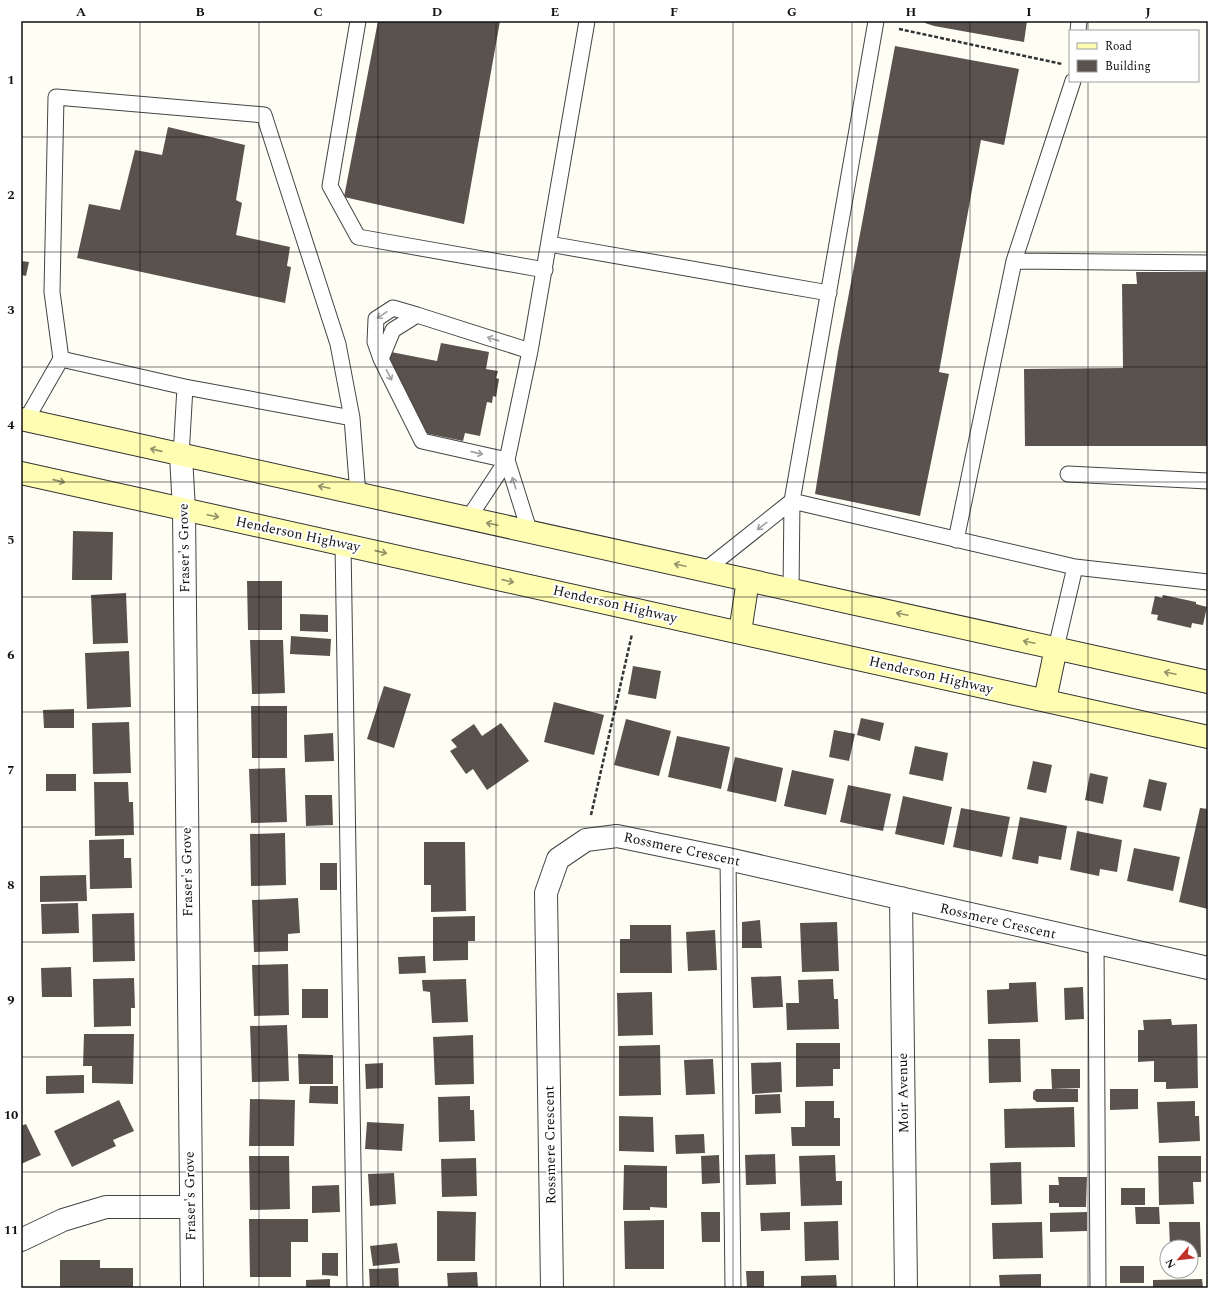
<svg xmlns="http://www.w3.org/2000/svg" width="1229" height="1309" font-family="Spectral,serif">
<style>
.building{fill:#5a534d}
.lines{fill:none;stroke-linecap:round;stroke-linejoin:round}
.lane-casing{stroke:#444;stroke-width:17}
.street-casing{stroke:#444;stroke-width:24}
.secondary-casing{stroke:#333;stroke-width:24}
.path{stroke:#333;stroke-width:2.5;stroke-dasharray:4 2;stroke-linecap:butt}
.lane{stroke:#fff;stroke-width:15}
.street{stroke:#fff;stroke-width:22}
.secondary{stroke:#fefdb1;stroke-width:22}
.oneway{stroke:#a0a0a0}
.oneway2{stroke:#939369}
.grid{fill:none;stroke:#111;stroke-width:1;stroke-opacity:0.55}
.labels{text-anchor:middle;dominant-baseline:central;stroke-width:4;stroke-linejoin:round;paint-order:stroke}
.street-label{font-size:14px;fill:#111;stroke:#fff}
.neatline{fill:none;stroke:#111;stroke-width:1.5}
.grid-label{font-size:13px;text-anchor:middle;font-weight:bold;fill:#111}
</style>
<rect width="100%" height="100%" fill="#fffef5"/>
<path class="building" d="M378 21H500L464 224 344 197Z
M924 21H1027L1024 42 934 26 925 23Z
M895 46 1019 69 1004 145 981 140 939 372 949 374 920 516 815 494 838 352Z
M168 127 245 145 236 200 242 203 236 235 290 247 287 266 291 267 285 303 77 258 89 204 120 210 135 150 162 155Z
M21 261 29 262 26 276 21 275Z
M1136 272H1207L1208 446H1025L1024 369 1123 368 1122 284H1137Z
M441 343 489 352 486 369 498 371 496 378 499 379 496 397 493 396 492 403 487 402 480 436 465 433 463 441 425 433 389 361 391 352 437 361Z
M73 531 113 532 112 580H72Z
M247 581H282V630H248Z
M126 593 128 643 93 644 91 595Z
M1163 595 1196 602V604L1207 607 1203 625 1192 623 1191 628 1157 620 1158 615 1151 614 1155 596 1162 598Z
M300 614 328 615V632L300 631Z
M291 636 331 639 330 656 290 654Z
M250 640H283L285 693 252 694Z
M129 651 131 707 87 709 85 653Z
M633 666 661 671 656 699 628 694Z
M384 686 411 694 394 748 367 739Z
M554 702 604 715 594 755 544 742Z
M251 706H287V758H252Z
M74 709V728H44L43 710Z
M861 718 884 723 880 741 857 735Z
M626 719 671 731 659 776 614 765Z
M129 722 131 773 93 774 92 723Z
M501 723 529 761 487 790 473 769 466 774 450 751 457 747 451 740 474 724 482 736Z
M834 730 855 734 849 761 829 757Z
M333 733 334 761 305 762 304 735Z
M677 736 730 747 721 789 668 777Z
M915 746 948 753 943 781 909 774Z
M735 757 783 768 776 802 727 791Z
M1033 761 1052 765 1046 793 1027 789Z
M285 768 287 822 251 823 249 769Z
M792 770 834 779 826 815 784 806Z
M1090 773 1108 777 1103 804 1085 800Z
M46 774H76V791H46Z
M1149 779 1167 783 1161 811 1143 807Z
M94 782H128L129 802H133L134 835 95 836Z
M848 785 891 794 883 831 840 822Z
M305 795H332L333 825 306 826Z
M903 796 952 807 944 845 895 834Z
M961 808 1010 817 1002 857 953 847Z
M1200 808 1208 809V909L1179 902Z
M1020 817 1067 826 1061 860 1039 856 1038 864 1012 859Z
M1077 831 1122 840 1117 872 1100 869 1099 876 1070 870Z
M285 833 286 885 251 886 250 834Z
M124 839V858H131L132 888 90 889 89 840Z
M424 842H465L466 911 431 912V885H424Z
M1134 848 1180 857 1173 891 1127 881Z
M320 863H337V890H320Z
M86 875 87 901 40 902V876Z
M298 898 300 933 288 934V951L254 952 252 900Z
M78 903 79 933 42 934 41 904Z
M134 913 135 961 93 962 92 914Z
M475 916V941H468V960L433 961V917Z
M760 920 762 948H742V922Z
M837 922 839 971 802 972 800 923Z
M630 925H671L672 973H620V939H630Z
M715 930 717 970 688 971 686 932Z
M425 956 426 973 399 974 398 957Z
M288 964 289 1015 254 1016 252 965Z
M71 967 72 997H42L41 968Z
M781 976 783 1007 753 1008 751 977Z
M134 978 135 1008H131V1026L94 1027 93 979Z
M466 979 468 1022 432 1023 430 992 423 991 422 980Z
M833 979 834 999H838L839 1029 787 1030 786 1003H799L798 980Z
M1036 982 1038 1022 988 1024 987 990 1009 989V983Z
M1083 987 1084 1019 1065 1020 1064 988Z
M302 989H328V1018H302Z
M652 992 653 1035 618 1036 617 993Z
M1171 1019 1172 1025 1197 1024 1198 1088 1166 1089V1082H1154V1061L1138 1062V1030H1144L1143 1020Z
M287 1025 289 1081 252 1082 250 1026Z
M84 1034H134L133 1084 92 1083V1066H83Z
M473 1035 474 1084 435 1085 433 1037Z
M988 1039H1020L1021 1082 989 1083Z
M796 1043H840V1069H833V1086L796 1087Z
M660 1045 661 1095 619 1096V1046Z
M298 1054 333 1055V1084H299Z
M713 1059 715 1094 686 1095 684 1060Z
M781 1062 782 1092 752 1094 751 1063Z
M383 1063V1088L366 1089 365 1064Z
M1051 1069H1080V1088L1052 1089Z
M84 1075V1093L46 1094V1076Z
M310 1086H338V1104L309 1103Z
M1036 1089H1078V1102H1037L1033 1099V1092Z
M1110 1089H1138V1109L1110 1110Z
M780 1094 781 1113 755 1114V1095Z
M470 1096V1110H474L475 1141 439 1142 438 1097Z
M250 1099 295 1100 294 1146H249Z
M119 1100 134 1131 113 1140 116 1146 72 1167 54 1131Z
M805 1101H834V1118H840V1146H792L791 1127H805Z
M1195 1101V1116H1199L1200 1141 1159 1143 1157 1102Z
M1074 1107 1075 1147 1005 1148 1004 1109Z
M619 1116 653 1117 654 1152 619 1151Z
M367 1122 404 1124 402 1151 365 1149Z
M26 1124 41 1155 21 1164V1126Z
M704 1134 705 1153 676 1154 675 1135Z
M775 1154 776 1184 746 1185 745 1155Z
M719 1155 720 1183 702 1184 701 1156Z
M835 1155 836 1181H842V1205L801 1206 799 1156Z
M249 1156H289L290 1209 250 1210Z
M1158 1156H1201V1182H1193L1194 1204 1159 1205Z
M476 1158 477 1196 442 1197 441 1159Z
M1021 1162 1022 1204 991 1205 990 1163Z
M624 1165 667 1166V1208L650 1207V1210H623Z
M394 1173 396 1204 370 1206 368 1174Z
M1058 1177H1087L1086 1207H1059V1203H1049V1185H1059Z
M339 1185 340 1212 312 1213V1186Z
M1121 1188H1145V1205H1121Z
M1135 1207H1159L1160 1224H1136Z
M437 1211 476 1212 475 1261H437Z
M701 1212H720V1242H702Z
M790 1212V1230L761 1231 760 1213Z
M1087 1212V1231L1050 1232V1213Z
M249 1219H308V1242H291V1277H250Z
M664 1220V1269H625L624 1221Z
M838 1221 839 1260 805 1261 804 1222Z
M1042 1222 1043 1258 993 1259 992 1223Z
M1169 1222H1200L1201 1257H1191V1247H1170Z
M397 1243 400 1263 373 1266 370 1246Z
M322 1253H338V1276L322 1275Z
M60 1260H100V1268H133V1288H60Z
M1120 1266H1144V1283H1120Z
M398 1268 399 1288H370L369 1269Z
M746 1271H764V1288H747Z
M477 1272 478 1288H448L447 1273Z
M1041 1274V1288H1000L999 1275Z
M836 1275 837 1288H801V1276Z
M330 1279V1288H306V1280Z
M1202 1279 1203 1288H1153V1280Z"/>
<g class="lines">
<g class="lane-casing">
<path id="lane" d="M358 21 330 186 358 237 545 270
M1078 31 1079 21
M549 244 829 293
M1014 261 1208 263
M381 359 375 342 376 319 393 308 417 315
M352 418 185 387 61 359 52 292 56 97 264 115 338 344 352 418 358 495
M26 420 61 359
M181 456 185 387
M507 460 422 441 381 359 393 330 417 315 530 351
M507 460 530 533
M1068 474 1208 481
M792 501 1075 567 1056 648
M468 519 507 460 530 351 587 21
M956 540 1014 261 1073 81
M343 544 355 1288
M1075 567 1208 582
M704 571 792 501
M791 590 792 501 876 21
M728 859 733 1288
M1096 943 1098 1288"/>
</g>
<g class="street-casing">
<path id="street" d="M181 456 184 510 192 1288
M901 898 906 1288
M21 1240 63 1220 106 1207H190
M552 1288 546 893 558 859 586 840 617 836 728 859 1208 968"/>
</g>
<g class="secondary-casing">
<path id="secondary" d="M21 419 1208 682
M21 473 1208 737
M740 632 748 580
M1045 700 1056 648"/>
</g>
<path class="path" d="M899 29 1062 64
M591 815 632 634"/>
<use href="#lane" class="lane"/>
<use href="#street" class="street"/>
<use href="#secondary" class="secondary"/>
</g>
<defs><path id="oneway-shaft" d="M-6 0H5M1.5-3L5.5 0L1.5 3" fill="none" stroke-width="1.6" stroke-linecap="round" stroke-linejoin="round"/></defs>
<g class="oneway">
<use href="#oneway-shaft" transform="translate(382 315) rotate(146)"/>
<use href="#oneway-shaft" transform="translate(493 339) rotate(-162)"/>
<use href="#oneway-shaft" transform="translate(389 375) rotate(63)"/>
<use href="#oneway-shaft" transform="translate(477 453) rotate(13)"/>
<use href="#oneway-shaft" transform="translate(514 483) rotate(-108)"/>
<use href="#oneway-shaft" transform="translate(762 526) rotate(142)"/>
</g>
<g class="oneway2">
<use href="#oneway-shaft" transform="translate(156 450) rotate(-167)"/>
<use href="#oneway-shaft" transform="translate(59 481) rotate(13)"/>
<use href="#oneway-shaft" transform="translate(324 487) rotate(-168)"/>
<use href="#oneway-shaft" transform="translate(213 516) rotate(12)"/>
<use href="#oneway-shaft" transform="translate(492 524) rotate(-168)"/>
<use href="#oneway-shaft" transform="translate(381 552) rotate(13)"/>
<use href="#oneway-shaft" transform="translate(680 565) rotate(-168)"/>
<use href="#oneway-shaft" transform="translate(508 581) rotate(13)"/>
<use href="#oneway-shaft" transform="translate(902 614) rotate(-168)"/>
<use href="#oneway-shaft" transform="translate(1029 642) rotate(-168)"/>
<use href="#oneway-shaft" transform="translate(1170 673) rotate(-168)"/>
</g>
<path class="grid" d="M140 21V1288M259 21V1288M378 21V1288M496 21V1288M614 21V1288M733 21V1288M852 21V1288M970 21V1288M1088 21V31M1088 81V1288M21 137H1208M21 252H1208M21 367H1208M21 482H1208M21 597H1208M21 712H1208M21 827H1208M21 942H1208M21 1057H1208M21 1172H1208"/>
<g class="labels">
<g class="street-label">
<text transform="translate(298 534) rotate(12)">Henderson Highway</text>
<text transform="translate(184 548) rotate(-91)">Fraser's Grove</text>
<text transform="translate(615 604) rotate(13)">Henderson Highway</text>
<text transform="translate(931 675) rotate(13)">Henderson Highway</text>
<text transform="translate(682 849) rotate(12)">Rossmere Crescent</text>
<text transform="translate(187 872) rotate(-91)">Fraser's Grove</text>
<text transform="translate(998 921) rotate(13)">Rossmere Crescent</text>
<text transform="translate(903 1093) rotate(-91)">Moir Avenue</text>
<text transform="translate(550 1145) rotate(-91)">Rossmere Crescent</text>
<text transform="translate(190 1196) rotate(-91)">Fraser's Grove</text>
</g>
</g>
<rect width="1229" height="1309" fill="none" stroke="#ffffff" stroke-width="44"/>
<rect x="1069" y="30" width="130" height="52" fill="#ffffff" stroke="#a0a0a0"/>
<rect x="1077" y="43" width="20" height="6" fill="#fefdb1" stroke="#a0a0a0"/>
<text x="1105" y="50" font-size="12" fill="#111111">Road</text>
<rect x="1077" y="60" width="20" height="12" fill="#5a534d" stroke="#a0a0a0"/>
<text x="1105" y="70" font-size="12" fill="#111111">Building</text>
<g transform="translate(1179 1259) rotate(242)"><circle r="19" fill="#ffffff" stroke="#a0a0a0"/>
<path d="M0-3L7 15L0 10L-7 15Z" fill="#c23028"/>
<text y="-6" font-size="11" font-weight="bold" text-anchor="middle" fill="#111111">N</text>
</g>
<rect x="22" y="22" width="1185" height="1265" class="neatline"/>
<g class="grid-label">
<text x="81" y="16">A</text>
<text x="200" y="16">B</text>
<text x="318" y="16">C</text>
<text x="437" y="16">D</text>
<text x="555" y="16">E</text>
<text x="674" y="16">F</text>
<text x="792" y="16">G</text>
<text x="911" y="16">H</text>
<text x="1029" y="16">I</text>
<text x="1148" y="16">J</text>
<text x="11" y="84">1</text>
<text x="11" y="199">2</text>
<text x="11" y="314">3</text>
<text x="11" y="429">4</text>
<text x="11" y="544">5</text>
<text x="11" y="659">6</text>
<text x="11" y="774">7</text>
<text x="11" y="889">8</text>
<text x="11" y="1004">9</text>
<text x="11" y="1119">10</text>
<text x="11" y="1234">11</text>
</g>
</svg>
